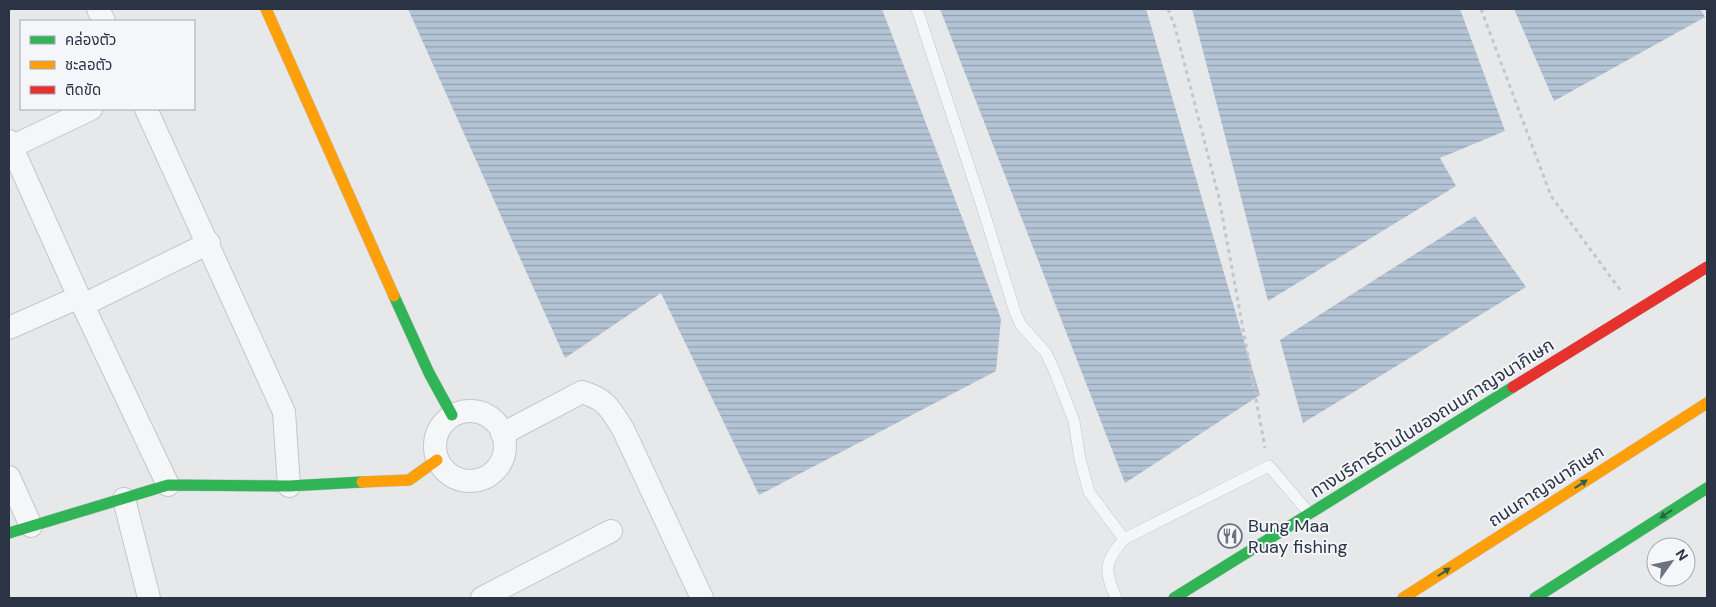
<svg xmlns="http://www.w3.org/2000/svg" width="1716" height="607" font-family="'DM Sans','Noto Sans Thai',sans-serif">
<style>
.water{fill:url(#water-rules)}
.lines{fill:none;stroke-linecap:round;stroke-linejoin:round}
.lane-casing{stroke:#c4c6c8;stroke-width:12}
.street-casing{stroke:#c4c6c8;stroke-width:24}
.fast-casing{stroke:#c4c6c8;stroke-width:12}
.slow-casing{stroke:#c4c6c8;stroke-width:12}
.jam-casing{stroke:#c4c6c8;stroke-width:12}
.path{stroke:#c5c6ca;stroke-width:3;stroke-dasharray:4 4;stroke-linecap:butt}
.lane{stroke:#f5f6f7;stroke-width:11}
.street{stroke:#f5f6f7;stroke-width:22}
.fast{stroke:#30b455;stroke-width:11}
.slow{stroke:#ff9f0a;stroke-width:11}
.jam{stroke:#e5322d;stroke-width:11}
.oneway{fill:#2d614b}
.labels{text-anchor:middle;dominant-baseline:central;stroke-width:4;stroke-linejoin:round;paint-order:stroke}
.street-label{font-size:18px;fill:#2b3445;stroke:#f4f6f9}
.poi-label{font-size:18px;fill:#2b3445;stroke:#f4f6f9;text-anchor:start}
</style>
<defs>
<pattern id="water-rules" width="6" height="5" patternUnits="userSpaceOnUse" patternTransform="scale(1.25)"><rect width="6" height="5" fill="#b4c4d5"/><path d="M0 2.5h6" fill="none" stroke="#93a0af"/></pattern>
</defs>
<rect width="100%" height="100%" fill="#e6e8ea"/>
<path class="water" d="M408 9H882L1001 319 996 371 759 495 661 293 565 358Z
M940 9H1146L1260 395 1125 483Z
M1192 9H1460L1505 131 1440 158 1456 186 1268 301Z
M1514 9H1700L1705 17 1554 101Z
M1475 216 1526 287 1303 423 1280 340Z"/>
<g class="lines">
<g class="lane-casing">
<path id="lane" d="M917 9 983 209 1015 312 1021 325 1046 353 1054 370 1074 421 1080 459 1089 492 1124 539
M1116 598C1104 570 1104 563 1124 539L1269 466 1310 514"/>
</g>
<g class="street-casing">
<path id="street" d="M98 9 104 21
M146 109 284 412 289 486
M9 141 79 297 168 485
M11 147 91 109
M83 305 209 243
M9 328 79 297
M435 446a35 35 0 1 1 70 0a35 35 0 1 1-70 0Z
M502 434 582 392C607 400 609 407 623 429L702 598
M9 477 31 526
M124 499 149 598
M482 598 611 531"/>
</g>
<g class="fast-casing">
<path id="fast" d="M394 296 429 373 452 415
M9 533 168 485 289 486 362 482
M1174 598 1513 387
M1535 598 1707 488"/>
</g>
<g class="slow-casing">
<path id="slow" d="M266 9 394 296
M362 482 409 480 437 460
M1403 598 1707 403"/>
</g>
<g class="jam-casing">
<path id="jam" d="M1513 387 1707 267"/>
</g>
<path class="path" d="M1168 9 1175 27 1219 198 1265 448
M1481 9 1551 196 1621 291"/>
<use href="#lane" class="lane"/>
<use href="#street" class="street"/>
<use href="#fast" class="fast"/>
<use href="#slow" class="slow"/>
<use href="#jam" class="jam"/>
</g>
<defs><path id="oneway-solid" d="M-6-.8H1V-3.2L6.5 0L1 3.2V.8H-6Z" transform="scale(1.25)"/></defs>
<g class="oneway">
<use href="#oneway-solid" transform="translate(1581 484) rotate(-33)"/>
<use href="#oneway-solid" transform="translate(1666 514) rotate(147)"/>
<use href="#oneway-solid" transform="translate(1444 572) rotate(-33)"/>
</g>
<defs>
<g id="restaurant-ring" transform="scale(1.25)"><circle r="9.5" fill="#f4f6f9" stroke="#6c737f" stroke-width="1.5"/><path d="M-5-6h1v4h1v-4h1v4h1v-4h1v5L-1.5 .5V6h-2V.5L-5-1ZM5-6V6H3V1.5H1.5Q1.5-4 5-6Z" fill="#6c737f"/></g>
</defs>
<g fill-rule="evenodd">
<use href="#restaurant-ring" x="1230" y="536"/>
</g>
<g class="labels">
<g class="street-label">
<text transform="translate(1432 418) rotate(-32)">ทางบริการด้านในของถนนกาญจนาภิเษก</text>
<text transform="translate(1546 486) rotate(-33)">ถนนกาญจนาภิเษก</text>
</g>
<g class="poi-label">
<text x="1248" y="526">Bung Maa<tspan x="1248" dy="21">Ruay fishing</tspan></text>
</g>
</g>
<rect width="1716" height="607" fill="none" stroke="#2b3445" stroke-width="20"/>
<rect x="20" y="20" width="175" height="90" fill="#f4f6f9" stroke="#a4a8b1"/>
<rect x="30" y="36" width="25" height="8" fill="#30b455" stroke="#a4a8b1"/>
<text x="65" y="45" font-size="15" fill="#2b3445">คล่องตัว</text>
<rect x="30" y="61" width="25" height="8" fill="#ff9f0a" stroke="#a4a8b1"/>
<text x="65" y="70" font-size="15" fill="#2b3445">ชะลอตัว</text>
<rect x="30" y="86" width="25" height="8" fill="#e5322d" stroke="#a4a8b1"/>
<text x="65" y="95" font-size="15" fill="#2b3445">ติดขัด</text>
<g transform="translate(1671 562) rotate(57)"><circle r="24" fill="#f4f6f9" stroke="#a4a8b1"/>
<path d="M0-4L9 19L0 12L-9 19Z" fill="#6c737f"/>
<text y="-8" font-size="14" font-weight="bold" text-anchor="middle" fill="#2b3445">N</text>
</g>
</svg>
